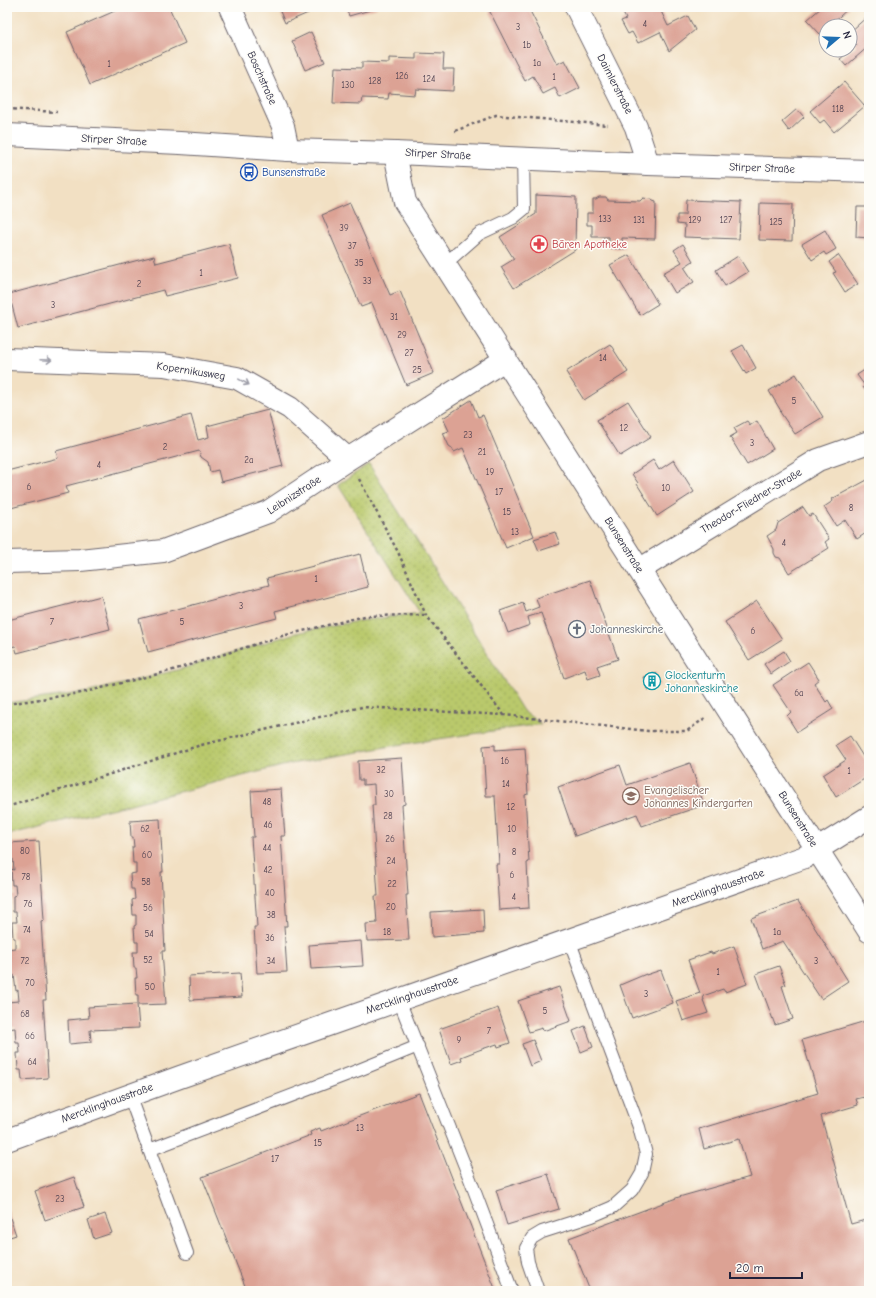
<svg xmlns="http://www.w3.org/2000/svg" width="876" height="1298" font-family="'Comic Neue',sans-serif">
<style>
.park{fill:url(#park-dots);stroke:#6e7654}
.building{fill:#dca294}
.lines{fill:none;stroke-linecap:round;stroke-linejoin:round}
.service-casing{stroke:#6b646b;stroke-width:14}
.minor-casing{stroke:#6b646b;stroke-width:24}
.secondary-casing{stroke:#6b646b;stroke-width:24}
.path{stroke:#6b646b;stroke-width:2.5;stroke-dasharray:3 3;stroke-linecap:butt}
.service{stroke:#fff;stroke-width:12}
.minor{stroke:#fff;stroke-width:22}
.secondary{stroke:#fff;stroke-width:22}
.oneway{stroke:#9c9ca7}
.labels{text-anchor:middle;dominant-baseline:central;stroke-width:3;stroke-linejoin:round;paint-order:stroke}
.number-label{font-size:9px;fill:#504251}
.street-label{font-size:11px;fill:#22223b;stroke:#fdfcf7}
.transit-label{font-size:11px;fill:#164399;stroke:#fdfcf7;text-anchor:start}
.health-label{font-size:11px;fill:#be3a42;stroke:#fdfcf7;text-anchor:start}
.worship-label{font-size:11px;fill:#5b616d;stroke:#fdfcf7;text-anchor:start}
.culture-label{font-size:11px;fill:#0d838f;stroke:#fdfcf7;text-anchor:start}
.education-label{font-size:11px;fill:#785e54;stroke:#fdfcf7;text-anchor:start}
</style>
<defs>
<pattern id="park-dots" width="8" height="8" patternUnits="userSpaceOnUse"><rect width="8" height="8" fill="#b9c96c"/><path d="M2 2h.1M6 6h.1" fill="none" stroke="#9fac5e" stroke-width="1.8" stroke-linecap="round"/></pattern>
</defs>
<rect width="100%" height="100%" fill="#fdfcf7"/>
<filter id="ink" filterUnits="userSpaceOnUse"><feTurbulence type="fractalNoise" baseFrequency=".025" numOctaves="2"/><feDisplacementMap in="SourceGraphic" scale="8" xChannelSelector="R" yChannelSelector="G"/><feConvolveMatrix kernelMatrix="1 2 1 2 8 2 1 2 1" color-interpolation-filters="sRGB"/></filter>
<filter id="wash" filterUnits="userSpaceOnUse"><feTurbulence type="fractalNoise" baseFrequency=".012" numOctaves="4" result="noise"/><feDisplacementMap in="SourceGraphic" scale="16" xChannelSelector="R" yChannelSelector="G"/><feGaussianBlur stdDeviation="0.9" result="paint"/><feColorMatrix in="noise" values="0 0 0 0 0 0 0 0 0 0 0 0 0 0 0 0 0 1.4 0 .05"/><feComposite in="paint" operator="in"/></filter>
<g filter="url(#wash)">
<rect width="100%" height="100%" fill="#f2e0c3"/>
<path class="park" d="M369 464 523 711 541 724 397 745 290 764 7 835V703L89 692 181 669 296 633 359 621 420 613 338 485Z"/>
<g id="blocks">
<path class="building" d="M124 7H169L185 43 90 85 67 32Z
M278 7H322L285 23Z
M346 7H377V8L349 16Z
M491 7H528L557 64 565 60 580 88 560 98 555 88 543 94 533 76 525 81 488 8Z
M620 7H659L668 26 688 16 695 30 669 51 660 32 638 43 632 32 628 34 621 21 626 19Z
M822 7H850L829 26H826V28L820 34 807 20Z
M869 15V46L846 66 840 59 857 45 850 37V32Z
M311 32 325 62 305 70 292 41Z
M416 53 444 54 443 69H454L453 91 416 89 415 95 389 93 388 99 362 98 361 104 333 103 335 67 362 68V62L389 63V58L416 59Z
M844 82 865 106 834 132 824 120 820 123 810 111Z
M797 109 804 117 789 131 782 122Z
M536 195 576 197 575 250 514 288 501 267 514 259 500 237 536 214Z
M599 197H606L608 200 640 201 643 198 651 199 653 201 656 202 655 239 622 238V243L625 249 609 248V237H592V225H587V213H593V199H596Z
M686 200 741 202 739 239 684 237 685 225 677 224V215H685Z
M350 203 390 295 400 291 434 373 406 385 372 303 361 307 322 215Z
M760 203 793 204 792 241 759 240Z
M857 207H869V238L856 237Z
M825 230 836 249 826 255 824 252 812 260 802 244Z
M229 244 238 278 165 296 163 290 18 328 9 294 154 256 156 263Z
M683 244 693 261 684 267 694 282 675 293 663 273 682 262 674 250Z
M629 255 658 304 640 315 610 265Z
M838 255 858 284 845 292 833 273 836 272 829 262Z
M738 256 748 272 725 286 716 270Z
M610 344 628 372 584 400 566 372Z
M743 345 756 368 746 374 732 351Z
M869 367V395L863 387 865 386 857 375Z
M796 374 823 417 795 434 780 412 781 411 769 391Z
M471 400 478 417 483 415 534 536 506 548 463 448 454 452 452 448 449 446 443 433 449 431 443 418Z
M628 401 651 437 620 456 597 420Z
M268 410 283 466 221 482 218 470 210 472 208 462 201 457 199 451 66 486 68 493 7 509V471L58 458 56 451 191 415 198 440 209 437 207 426Z
M747 421 750 425 757 421 773 449 747 465 730 437 737 433 734 428Z
M653 460 659 470 674 460 694 492 657 516 637 484 638 483 632 474Z
M869 479V531L857 539 845 520 836 526 824 507 833 501 832 499Z
M803 507 809 516 813 514 829 539 825 542 829 548 789 573 780 558 776 557 774 553V549L767 536 776 530 778 523Z
M555 532 560 544 539 551 534 539Z
M360 554 368 587 275 611 277 618 148 652 139 619 269 585 267 578Z
M590 580 618 659 597 666 600 675 588 679 585 670 564 678 541 613 528 617 530 625 508 633 500 611 523 603 526 612 539 607 536 598Z
M101 596 110 629 17 653 15 646 7 648V616L8 620Z
M757 601 782 639 749 660 725 622Z
M784 651 790 661 771 674 764 664Z
M808 662 819 679 814 683 826 702 828 700 833 709 797 732 787 716 791 712 773 685Z
M656 673 660 685 648 690 644 677Z
M850 736 869 766V776L836 797 823 775 846 760 836 745Z
M495 745V750L525 748 528 794 525 795 529 862 527 863 529 908 499 910 496 864H499L495 796H486L483 746Z
M402 758 405 804 402 805 408 895H406L409 940 367 941 366 924 377 923 375 896H378L372 805H375L374 784 363 785V780H359L358 761Z
M690 763 704 805 642 826 637 814 575 836 558 787 620 765 627 785Z
M281 789 285 836H281L287 926H284L287 972 257 973 254 927H257L251 837H254L251 791Z
M160 819 163 872H161L165 951H162L166 1004 138 1005V995H136L135 978H137L136 968H134L133 952H138V942H135L134 926 136 925V915H133L132 900 135 899 134 889H131L130 874 136 873V863H133L132 847H134L133 837H131L130 821Z
M39 841 44 920 41 921 46 1000H43L48 1078 22 1080 21 1070H18L17 1053H20L19 1043H16L15 1028 7 1029V1002L19 1001 18 990 16 991 14 975H7V949L15 948V938H13L12 922H17L16 912H13V896L16 895 15 885H12L11 869 14 870 13 859 10 860 9 843Z
M798 901 848 981 821 999 783 941 762 949 751 918Z
M483 909 484 933 432 937 431 912Z
M361 941 363 966 311 969 309 945Z
M734 946 747 984 725 992 723 989 703 996 704 1000H703L708 1013 683 1021 676 1001 700 993 688 960 711 952 712 954Z
M779 966 786 985 782 986 793 1019 775 1025 756 974Z
M661 970 673 1003 632 1018 620 985 646 974V975Z
M240 973 242 997 190 1000 189 976Z
M559 987 571 1021 543 1031 542 1028 529 1032 518 1001Z
M137 1004 139 1028 90 1030 91 1042 69 1044 68 1020 89 1018 88 1007Z
M498 1008 510 1043 498 1047 497 1044 479 1050 461 1057 462 1060 451 1064 439 1029Z
M869 1020V1096L856 1099 858 1105 821 1116 851 1224 869 1219V1291H590L569 1238 679 1197 750 1177 739 1139 704 1149 699 1129 818 1093 802 1040Z
M585 1026 593 1047 581 1052 573 1031Z
M533 1040 541 1061 530 1066 522 1044Z
M419 1093 496 1291H247L202 1177 311 1135 310 1132 320 1128 321 1131Z
M548 1174 559 1209 507 1225 496 1190Z
M74 1177 84 1207 45 1220 35 1191Z
M7 1209 16 1235 7 1238Z
M105 1214 112 1233 94 1239 88 1220Z"/>
</g>
</g>
<g filter="url(#ink)">
<use href="#blocks" fill-opacity="0" stroke="#6b646b" stroke-width="1"/>
<g class="lines">
<g class="service-casing">
<path id="service" d="M445 264 479 234 513 218 524 209 523 158
M399 1000 470 1179 512 1291
M129 1095 187 1253
M149 1150 359 1070 418 1046
M538 1291 528 1262 526 1248 532 1238 542 1232 592 1216 613 1207 632 1190 642 1173 646 1154 639 1127 569 940"/>
</g>
<g class="minor-casing">
<path id="minor" d="M230 7 283 126 288 150
M576 7 636 127 648 164
M395 153 405 202 869 931
M7 359 164 365 237 378 290 408 348 459
M7 562 80 560 163 551 268 512 348 459 506 359
M639 570 818 460 869 442
M7 1140 180 1077 805 857 869 817"/>
</g>
<g class="secondary-casing">
<path id="secondary" d="M7 135 180 143 288 150 395 153 648 164 869 171"/>
</g>
<path class="path" d="M7 109 57 112
M455 131 496 115 608 125
M359 479 398 552 426 615 504 715
M7 704 81 693 170 671 282 636 365 616 426 615
M7 807 201 745 362 707 504 715 648 731H687L705 718"/>
<use href="#service" class="service"/>
<use href="#minor" class="minor"/>
<use href="#secondary" class="secondary"/>
</g>
<defs><path id="oneway-shaft" d="M-6 0H5M1.5-3L5.5 0L1.5 3" fill="none" stroke-width="1.6" stroke-linecap="round" stroke-linejoin="round"/></defs>
<g class="oneway">
<use href="#oneway-shaft" transform="translate(46 360) rotate(2)"/>
<use href="#oneway-shaft" transform="translate(244 382) rotate(29)"/>
</g>
</g>
<defs>
<g id="bus-ring" transform="scale(0.9)"><circle r="9.5" fill="#fdfcf7" stroke="#1a4fb4" stroke-width="1.5"/><path d="M-5-6H5V4H4V6H2V4H-2V6H-4V4H-5ZM-3.5-4V0h7V-4ZM-3.5 1.2v1.5H-2V1.2ZM2 1.2v1.5H3.5V1.2Z" fill="#1a4fb4"/></g>
<g id="pharmacy-ring" transform="scale(0.9)"><circle r="9.5" fill="#fdfcf7" stroke="#e0444e" stroke-width="1.5"/><path d="M-2-6h4v4h4v4h-4v4h-4v-4h-4v-4h4Z" fill="#e0444e"/></g>
<g id="church-ring" transform="scale(0.9)"><circle r="9.5" fill="#fdfcf7" stroke="#6b7280" stroke-width="1.5"/><path d="M-1.2-6h2.4v3.5h3.3v2.4h-3.3V6h-2.4V-.1h-3.3v-2.4h3.3Z" fill="#6b7280"/></g>
<g id="building-ring" transform="scale(0.9)"><circle r="9.5" fill="#fdfcf7" stroke="#0f9aa8" stroke-width="1.5"/><path d="M-4-6H4V6H1V3H-1V6H-4ZM-2.5-4.3h1.7v1.8h-1.7ZM.8-4.3h1.7v1.8H.8ZM-2.5-1h1.7V.8h-1.7ZM.8-1h1.7V.8H.8Z" fill="#0f9aa8"/></g>
<g id="school-ring" transform="scale(0.9)"><circle r="9.5" fill="#fdfcf7" stroke="#8d6e63" stroke-width="1.5"/><path d="M0-5L7-2L0 1L-7-2ZM-4 1L0 2.5L4 1V4Q0 6-4 4Z" fill="#8d6e63"/></g>
</defs>
<g fill-rule="evenodd">
<use href="#bus-ring" x="249" y="172"/>
<use href="#pharmacy-ring" x="539" y="244"/>
<use href="#church-ring" x="577" y="629"/>
<use href="#building-ring" x="652" y="681"/>
<use href="#school-ring" x="631" y="796"/>
</g>
<g class="labels">
<g class="number-label">
<text x="645" y="24">4</text>
<text x="518" y="27">3</text>
<text x="527" y="45">1b</text>
<text x="537" y="63">1a</text>
<text x="109" y="64">1</text>
<text x="402" y="76">126</text>
<text x="554" y="77">1</text>
<text x="429" y="79">124</text>
<text x="375" y="81">128</text>
<text x="348" y="85">130</text>
<text x="838" y="109">118</text>
<text x="605" y="219">133</text>
<text x="639" y="220">131</text>
<text x="695" y="220">129</text>
<text x="726" y="220">127</text>
<text x="776" y="222">125</text>
<text x="344" y="228">39</text>
<text x="352" y="246">37</text>
<text x="359" y="263">35</text>
<text x="201" y="273">1</text>
<text x="367" y="281">33</text>
<text x="139" y="284">2</text>
<text x="53" y="305">3</text>
<text x="394" y="317">31</text>
<text x="402" y="335">29</text>
<text x="409" y="353">27</text>
<text x="603" y="358">14</text>
<text x="417" y="370">25</text>
<text x="794" y="401">5</text>
<text x="624" y="428">12</text>
<text x="468" y="435">23</text>
<text x="752" y="443">3</text>
<text x="165" y="447">2</text>
<text x="482" y="452">21</text>
<text x="249" y="460">2a</text>
<text x="99" y="465">4</text>
<text x="490" y="472">19</text>
<text x="29" y="487">6</text>
<text x="666" y="488">10</text>
<text x="499" y="492">17</text>
<text x="851" y="508">8</text>
<text x="507" y="512">15</text>
<text x="515" y="532">13</text>
<text x="784" y="543">4</text>
<text x="316" y="579">1</text>
<text x="241" y="606">3</text>
<text x="52" y="622">7</text>
<text x="182" y="622">5</text>
<text x="753" y="631">6</text>
<text x="799" y="693">6a</text>
<text x="505" y="761">16</text>
<text x="381" y="770">32</text>
<text x="849" y="771">1</text>
<text x="506" y="784">14</text>
<text x="389" y="794">30</text>
<text x="267" y="802">48</text>
<text x="511" y="807">12</text>
<text x="388" y="816">28</text>
<text x="268" y="825">46</text>
<text x="145" y="829">62</text>
<text x="512" y="829">10</text>
<text x="390" y="839">26</text>
<text x="267" y="848">44</text>
<text x="25" y="851">80</text>
<text x="514" y="852">8</text>
<text x="147" y="855">60</text>
<text x="391" y="861">24</text>
<text x="268" y="870">42</text>
<text x="512" y="875">6</text>
<text x="26" y="877">78</text>
<text x="146" y="882">58</text>
<text x="392" y="884">22</text>
<text x="270" y="893">40</text>
<text x="514" y="897">4</text>
<text x="28" y="904">76</text>
<text x="391" y="907">20</text>
<text x="148" y="908">56</text>
<text x="271" y="915">38</text>
<text x="27" y="930">74</text>
<text x="387" y="932">18</text>
<text x="777" y="932">1a</text>
<text x="149" y="934">54</text>
<text x="270" y="938">36</text>
<text x="148" y="960">52</text>
<text x="25" y="961">72</text>
<text x="271" y="961">34</text>
<text x="816" y="961">3</text>
<text x="718" y="972">1</text>
<text x="30" y="983">70</text>
<text x="150" y="987">50</text>
<text x="646" y="994">3</text>
<text x="545" y="1011">5</text>
<text x="25" y="1014">68</text>
<text x="489" y="1031">7</text>
<text x="30" y="1036">66</text>
<text x="459" y="1040">9</text>
<text x="32" y="1062">64</text>
<text x="360" y="1128">13</text>
<text x="318" y="1143">15</text>
<text x="275" y="1159">17</text>
<text x="60" y="1199">23</text>
</g>
<g class="street-label">
<text transform="translate(262 78) rotate(66)">Boschstraße</text>
<text transform="translate(615 84) rotate(63)">Daimlerstraße</text>
<text transform="translate(114 140) rotate(3)">Stirper Straße</text>
<text transform="translate(438 154) rotate(3)">Stirper Straße</text>
<text transform="translate(762 168) rotate(2)">Stirper Straße</text>
<text transform="translate(191 371) rotate(9)">Kopernikusweg</text>
<text transform="translate(294 495) rotate(-33)">Leibnizstraße</text>
<text transform="translate(751 501) rotate(-31)">Theodor-Fliedner-Straße</text>
<text transform="translate(624 545) rotate(58)">Bunsenstraße</text>
<text transform="translate(798 819) rotate(58)">Bunsenstraße</text>
<text transform="translate(718 888) rotate(-19)">Mercklinghausstraße</text>
<text transform="translate(412 995) rotate(-19)">Mercklinghausstraße</text>
<text transform="translate(107 1103) rotate(-20)">Mercklinghausstraße</text>
</g>
<g class="transit-label">
<text x="262" y="172">Bunsenstraße</text>
</g>
<g class="health-label">
<text x="552" y="244">Bären Apotheke</text>
</g>
<g class="worship-label">
<text x="590" y="629">Johanneskirche</text>
</g>
<g class="culture-label">
<text x="665" y="675">Glockenturm<tspan x="665" dy="13">Johanneskirche</tspan></text>
</g>
<g class="education-label">
<text x="644" y="790">Evangelischer<tspan x="644" dy="13">Johannes Kindergarten</tspan></text>
</g>
</g>
<rect width="876" height="1298" fill="none" stroke="#fdfcf7" stroke-width="24"/>
<g transform="translate(838 38) rotate(71)"><circle r="19" fill="#fdfcf7" stroke="#a5a5ac"/>
<path d="M0-3L7 15L0 10L-7 15Z" fill="#1f6fb2"/>
<text y="-6" font-size="11" font-weight="bold" text-anchor="middle" fill="#22223b">N</text>
</g>
<path d="M730 1272v6h72v-6" fill="none" stroke="#22223b" stroke-width="2"/>
<text x="736" y="1272" font-size="12" fill="#22223b" stroke="#fdfcf7" stroke-width="3" paint-order="stroke">20 m</text>
</svg>
